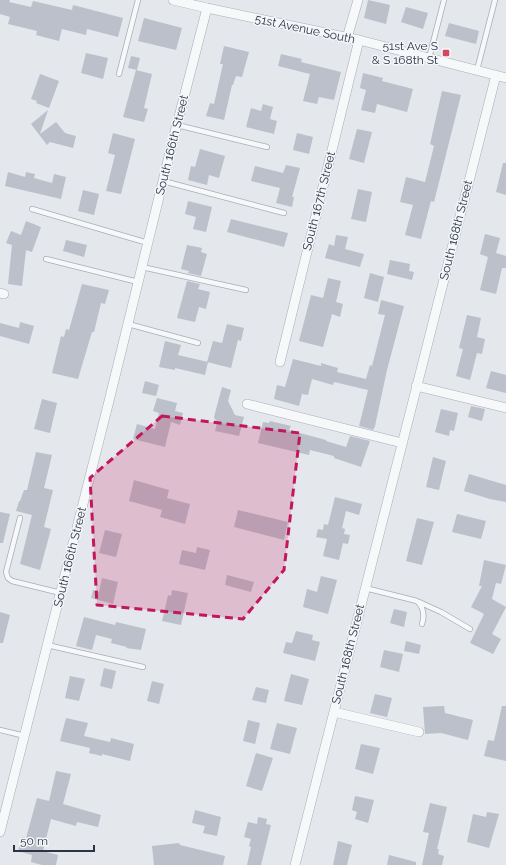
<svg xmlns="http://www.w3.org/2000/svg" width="506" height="865" font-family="Raleway,sans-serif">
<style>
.building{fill:#bbc0ca}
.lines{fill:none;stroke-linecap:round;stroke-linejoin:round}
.service-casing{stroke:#a9aeb7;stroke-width:6}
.minor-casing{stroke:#a9aeb7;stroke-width:10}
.service{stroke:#f7f8fa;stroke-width:4.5}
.minor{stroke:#f7f8fa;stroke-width:9}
.marked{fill:#c2185b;fill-opacity:0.2;stroke:#c2185b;stroke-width:3;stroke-dasharray:8 5;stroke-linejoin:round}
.poi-dot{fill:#d1495b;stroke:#f4f6f9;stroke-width:1.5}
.labels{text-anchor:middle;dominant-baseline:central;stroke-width:3;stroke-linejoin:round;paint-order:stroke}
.street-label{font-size:12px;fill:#2b3445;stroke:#f4f6f9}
.poi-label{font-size:12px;fill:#2b3445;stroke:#f4f6f9;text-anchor:end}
</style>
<rect width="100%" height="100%" fill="#e4e7ec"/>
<path class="building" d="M0 0H10L9 2 31 7 33 1 72 10 73 5 123 18 118 37 87 29 86 35 62 29 59 41 36 35 37 31 8 24 10 17 0 14Z
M368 0 390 5 386 24 364 18Z
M406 7 428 13 423 29 401 22Z
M144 18 182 28 176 50 138 41Z
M449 23 479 31 476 44 445 36Z
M224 46 249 52 242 77 236 76 233 85H232L224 120 206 116 210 103 214 104 223 64H220Z
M86 53 108 58 103 79 81 73Z
M281 54 302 59 301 62 341 72 334 100 319 97 317 104 303 101 310 74 278 66Z
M131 56 140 58 137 70 128 68Z
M136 70 152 74 144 108 148 109 144 122 123 117Z
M363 73 383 78 382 81 413 89 407 112 377 104 375 113 361 110 366 90 360 88Z
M40 74 59 81 49 108 36 103 37 101 31 99Z
M442 91 461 95 434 202 431 201 421 239 405 235 413 205 400 202 406 177 425 182 434 146 430 144Z
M263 104 273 107 270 119 277 121 274 134 246 127 251 108 261 111Z
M48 110 40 134 56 122 65 133 76 136 73 148 50 142 47 145 31 124Z
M357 129 372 132 364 163 349 159Z
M113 133 135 139 121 194 106 191 115 155 108 153Z
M297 133 313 137 309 154 293 150Z
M200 149 225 156 219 178 209 175 207 185 188 180 191 166 195 167Z
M503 163H506V195L496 192Z
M286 165 300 168 292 197H294L292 207 276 203 280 188 251 181 255 166 283 173Z
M8 172 25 177 26 172 35 174 34 178 52 183 54 174 66 177 61 199 5 186Z
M358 189 372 192 366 222 351 219Z
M83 190 99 194 94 215 78 211Z
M188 201 212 207 206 232 193 229 196 217 185 214Z
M231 219 288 233 284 247 227 232Z
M26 221 41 227 32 252 26 250 22 286 8 284 12 245 6 243 11 231 21 235Z
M485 234 500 238 496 253 506 256V268H502L496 294 480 290 488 257 480 254Z
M336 235 348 237 345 249 364 254 360 267 325 258 329 244 334 246Z
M66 240 87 245 84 257 63 251Z
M187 245 202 248 201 252 207 254 201 276 188 273 189 271 181 269Z
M390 260 410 264 409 271 414 272 412 280 387 274Z
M370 273 384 277 378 302 364 298Z
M328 278 341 281 336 302 343 304 340 317 332 314 323 347 299 341 311 295 323 298Z
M187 281 200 284 198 289 210 292 206 309 199 307 195 322 177 318Z
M82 284 109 290 105 304 101 303 94 332H92L78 379 52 373 61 336 64 337 66 329 69 330Z
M381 300 404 306 387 370 375 426 373 430 359 426 368 390 334 382 333 385 312 379 308 395 302 394 299 406 274 399 277 385 285 387 293 359 321 366V363L338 368 337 372 366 379 370 365 372 366 385 315 378 314Z
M467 315 481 318 477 337 485 339 482 354 477 353 470 380 456 376 463 349 459 348Z
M20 322 34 326 29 344 0 336V323L19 328Z
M227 324 244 328 241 341 238 340 231 368 207 362 213 341 222 343Z
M165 341 181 345 178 355 208 362 205 375 175 368V370L159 367Z
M491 371 506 375V393L486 388Z
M145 381 159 385 156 396 142 393Z
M222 387 231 390 228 401 235 415 244 417 239 436 215 431 217 423 214 417Z
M157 398 177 403 175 411 183 413 180 425 171 422 165 447 133 439 137 424 155 429 159 413 153 411Z
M42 399 57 403 50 433 34 429Z
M471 406 485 409 482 421 468 417Z
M441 409 458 413 454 431 450 430 449 436 435 432Z
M270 421 291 426 289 430 326 440V441L346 447 350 436 370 441 361 467 334 458V456L310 450 309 455 258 443 263 422 269 423Z
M36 452 52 455 44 488 53 490 44 527 51 529 40 570 20 564 32 515 16 511 19 501H20L24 490H27Z
M433 457 446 461 439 490 426 487Z
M469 474 506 485V502L490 499 464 491Z
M134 480 169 490 167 498 190 504 185 524 160 517 162 510 129 501Z
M335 497 362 504 359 515 346 511 342 528 345 529 344 534 350 535 348 544 343 543 339 560 323 556 327 539 316 537 318 529 323 530 324 524 328 525Z
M238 510 288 522 284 540 234 527Z
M0 512 10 514 3 543H0Z
M457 514 486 521 481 539 452 532Z
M417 518 434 522 422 565 406 561Z
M105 530 122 534 116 557 99 553Z
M197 547 210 550 205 570 179 564 182 550 196 553Z
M484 560 506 565 501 584 496 583 492 599 506 607 492 634 501 639 493 654 470 643 484 614 471 607 482 586H479Z
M227 575 254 582 251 592 225 585Z
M321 576 337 580 328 614 303 607 307 589 317 592Z
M102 578 118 582 113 604 91 598 93 590 99 592Z
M172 590 188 593 181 625 162 621 168 595 171 596Z
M394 609 407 612 404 627 390 623Z
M0 612 10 615 3 643H0Z
M84 617 115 625 116 622 146 629 141 650 126 648 127 647 111 643 112 639 96 635 92 650 76 646Z
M296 631 313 635 312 640 320 642 315 661 283 653 286 642 292 643Z
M406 641 421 645 419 654 404 651Z
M384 650 403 654 399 672 380 667Z
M104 668 116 671 112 689 100 686Z
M291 674 309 679 302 705 284 701Z
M70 676 85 679 79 701 65 698Z
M152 681 164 684 159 704 147 701Z
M256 687 269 690 266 703 252 700Z
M375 694 392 698 387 717 370 713Z
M444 706 445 713 473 720 468 740 441 733 425 734 423 707Z
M502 706H506V761L484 756 488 740 494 741Z
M66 718 88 723 84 736 110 742 111 738 134 744 130 761 102 754V756L89 753 90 748 60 741Z
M248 720 260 723 255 744 243 741Z
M277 723 297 728 290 754 270 749Z
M361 744 380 748 373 774 355 769Z
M256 753 273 758 262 791 246 786Z
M56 771 71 774 63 804 101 815 98 827 77 822 76 826 51 819 43 851 58 855 56 865H42L31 862 32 855 18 851 22 837 26 838 37 798 49 801Z
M355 796 374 800 368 823 355 819 357 812 352 810Z
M430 803 447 807 437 849H439L438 854 444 856 442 865H422L429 833 423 832Z
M195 810 221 817 217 836 203 833 205 826 192 823Z
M487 812 499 814 489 848 467 842 473 814 486 817Z
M258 817 267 819 266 824 271 825 261 865H247L251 847 249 846 251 839 244 837 248 822 257 824Z
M338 841 352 845 347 865H333Z
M179 843 180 845 225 856 223 865H154L152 846Z
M389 855 416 862V865H387Z"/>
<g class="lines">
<g class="service-casing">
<path id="service" d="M429 58 444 0
M477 70 495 0
M119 74 138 0
M177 125 267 147
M163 181 284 213
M32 209 148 243
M46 259 138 282
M142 267 246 290
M128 324 198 343
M20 518 6 572 8 578 12 581 61 593
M365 588 417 601C424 608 425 615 422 624
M419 602 441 612 470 629
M47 645 143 667
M0 730 25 736"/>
</g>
<g class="minor-casing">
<path id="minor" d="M173 0 207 8 359 40 506 78
M347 38 358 0
M0 293 4 294
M280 362 359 40
M416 386 506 408
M247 404 402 443
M334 712 419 732
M0 832 109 401 174 136 207 8
M295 865 496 75"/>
</g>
<use href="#service" class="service"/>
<use href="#minor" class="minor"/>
</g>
<path class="marked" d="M162 416 300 433 284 570 243 619 97 605 90 478Z"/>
<rect class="poi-dot" x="442" y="49" width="8" height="8" rx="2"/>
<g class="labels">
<g class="street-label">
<text transform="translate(305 29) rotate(12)">51st Avenue South</text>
<text transform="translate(172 145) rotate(-76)">South 166th Street</text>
<text transform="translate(319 201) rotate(-76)">South 167th Street</text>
<text transform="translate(456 230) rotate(-76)">South 168th Street</text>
<text transform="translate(70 557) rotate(-76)">South 166th Street</text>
<text transform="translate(348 654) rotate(-76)">South 168th Street</text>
</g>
<g class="poi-label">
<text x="438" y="46">51st Ave S<tspan x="438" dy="14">&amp; S 168th St</tspan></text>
</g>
</g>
<path d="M14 845v6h80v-6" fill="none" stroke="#2b3445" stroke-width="2"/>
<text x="20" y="845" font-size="12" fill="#2b3445" stroke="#f4f6f9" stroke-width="3" paint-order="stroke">50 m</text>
</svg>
